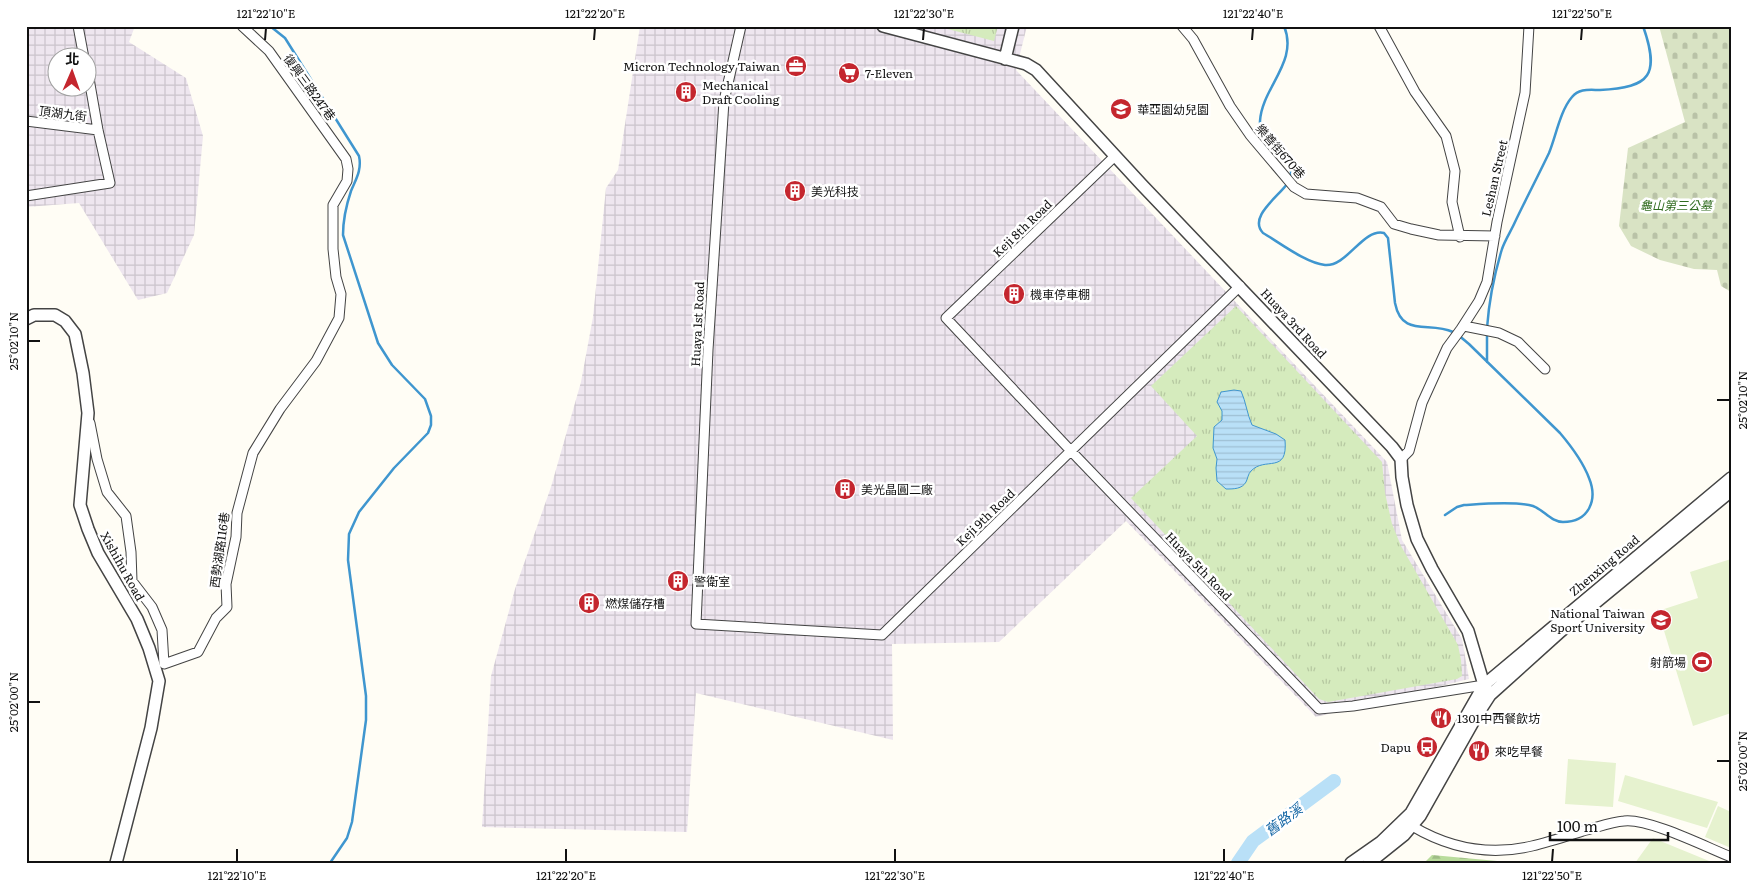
<svg xmlns="http://www.w3.org/2000/svg" width="1757" height="889" font-family="Literata,'Noto Sans TC',serif">
<style>
.industrial{fill:url(#industrial-grid);fill-rule:evenodd}
.grass{fill:url(#grass-tufts)}
.forest{fill:url(#forest-firs)}
.cemetery{fill:url(#cemetery-stones)}
.pitch{fill:#e6f2cf}
.water{fill:url(#water-rules);stroke:#3f96cf}
.lines{fill:none;stroke-linecap:round;stroke-linejoin:round}
.stream{stroke:#3f96cf;stroke-width:2.5}
.river{stroke:#b9e0f7;stroke-width:14}
.minor-casing{stroke:#444;stroke-width:11}
.tertiary-casing{stroke:#444;stroke-width:14}
.minor{stroke:#fff;stroke-width:9}
.tertiary{stroke:#fff;stroke-width:11}
.ticks{fill:none;stroke:#111;stroke-width:2}
.labels{text-anchor:middle;dominant-baseline:central;stroke-width:5;stroke-linejoin:round;paint-order:stroke}
.poi-label{font-size:12px;fill:#111;stroke:#fff;text-anchor:start}
.street-label{font-size:12px;fill:#111;stroke:#fff}
.park-label{font-size:12px;font-style:italic;fill:#2f6b1f;stroke:#fff}
.water-label{font-size:14px;font-style:italic;fill:#1768a6;stroke:#fff}
.neatline{fill:none;stroke:#111;stroke-width:2}
.ticks-label{font-size:12px;text-anchor:middle;fill:#111}
</style>
<defs>
<pattern id="industrial-grid" width="8" height="8" patternUnits="userSpaceOnUse" patternTransform="scale(1.25)"><rect width="8" height="8" fill="#eee6ef"/><path d="M0 4h8M4 0v8" fill="none" stroke="#cbc4cc"/></pattern>
<pattern id="grass-tufts" width="24" height="20" patternUnits="userSpaceOnUse" patternTransform="scale(1.25)"><rect width="24" height="20" fill="#d5ebbd"/><path d="M3 7l-1-3M5 7V3M7 7l1-3M15 17l-1-3M17 17v-4M19 17l1-3" fill="none" stroke="#b6c8a1"/></pattern>
<pattern id="forest-firs" width="22" height="20" patternUnits="userSpaceOnUse" patternTransform="scale(1.25)"><rect width="22" height="20" fill="#b9dc9c"/><path d="M5 1l3.5 6h-7zM16 11l3.5 6h-7z" fill="#9ebc85"/></pattern>
<pattern id="cemetery-stones" width="16" height="16" patternUnits="userSpaceOnUse" patternTransform="scale(1.25)"><rect width="16" height="16" fill="#d9e3c4"/><path d="M2 7V4a2 2 0 0 1 4 0v3zM10 15v-3a2 2 0 0 1 4 0v3z" fill="#b9c2a7"/></pattern>
<pattern id="water-rules" width="6" height="5" patternUnits="userSpaceOnUse" patternTransform="scale(1.25)"><rect width="6" height="5" fill="#b9e0f7"/><path d="M0 2.5h6" fill="none" stroke="#9ebfd3"/></pattern>
</defs>
<rect width="100%" height="100%" fill="#fffdf5"/>
<path class="industrial" d="M26 26H135L129 42 186 78 203 136 194 235 167 293 138 300 79 203 26 207ZM58 58H88V88H58Z
M640 26H1027L1016 70 1387 462 1402 540 1462 639 1469 679 1316 717 1126 521 999 642 892 644 893 740 696 693 687 832 482 827 491 676 515 589 551 487 581 382 593 317 606 188 618 170Z"/>
<path class="grass" d="M936 26H998L994 41Z
M1236 306 1382 462 1385 493 1392 524 1401 546 1458 645 1461 660 1462 676 1457 679 1328 702 1319 699 1131 498 1197 436 1151 386Z"/>
<path class="forest" d="M1432 855 1519 863H1424Z"/>
<path class="cemetery" d="M1659 26H1731V292L1721 286 1717 270 1694 269 1660 260 1631 246 1619 226 1628 148 1685 122Z"/>
<path class="pitch" d="M1731 559V713L1693 726 1658 611 1698 598 1690 572Z
M1568 759 1616 763 1613 807 1565 804Z
M1625 775 1718 802 1707 828 1618 801Z
M1718 806 1731 812V848L1705 837Z
M1653 838 1714 863H1635Z"/>
<path class="water" d="M1234 390 1241 391C1246 402 1247 414 1252 425L1276 434 1285 440C1288 475 1265 456 1251 471 1248 474 1248 478 1246 482 1242 489 1234 489 1226 489L1217 481 1216 468 1217 459 1213 448 1214 427 1222 420V411L1217 402 1221 392Z"/>
<g class="lines">
<path class="stream" d="M270 26 285 38 359 156C362 170 356 179 351 191 346 206 343 220 343 235L378 343 392 365 425 399 431 416V425L428 433 394 468 359 512 349 534 348 560 366 696V720L352 822 347 838 330 863
M1284 26C1299 62 1262 87 1260 121 1259 146 1298 153 1290 179
M1287 184C1278 197 1248 217 1263 233 1280 243 1306 263 1325 265 1347 267 1363 228 1384 233L1388 238 1395 303C1402 338 1429 321 1453 332 1458 334 1464 340 1469 344L1560 433C1571 446 1583 462 1589 478 1598 500 1589 522 1563 522 1551 522 1544 510 1533 506 1517 501 1481 504 1464 505L1457 507 1445 515
M1487 328C1489 301 1494 275 1502 249 1505 240 1511 231 1515 222 1526 199 1538 176 1549 153 1556 136 1560 111 1572 97 1579 88 1590 90 1600 90 1651 88 1660 74 1643 26
M1487 333V362"/>
<path class="river" d="M1238 863 1253 841 1334 781"/>
<g class="minor-casing">
<path id="minor" d="M78 26 84 58
M741 26 724 101 708 350 696 624 882 635 1240 286
M1182 26 1193 39 1230 106 1250 135 1294 187 1306 194 1357 198 1381 207 1394 224 1411 229 1439 235 1495 236
M1379 26 1415 92 1446 136 1455 171 1452 202 1460 237
M26 121 98 130
M1115 156 946 318 1071 451 1319 709 1353 706 1484 685
M26 196 110 183 98 130 88 73
M1464 326 1499 333 1518 342 1545 369
M90 423 97 459 107 492 126 516 131 552 132 581 152 607 162 630 164 664 198 652 216 618 227 607 226 584 236 537 237 513 253 453 280 409 316 361 339 318 341 294 336 277 333 249V205L347 181 348 169 346 159 269 51 242 26
M1401 459 1409 451 1422 403 1447 348 1461 329 1479 301 1487 282 1497 222 1525 93 1529 26
M1412 826C1449 848 1490 856 1532 846 1549 842 1567 836 1583 831 1596 828 1610 822 1624 821 1648 818 1706 847 1731 857"/>
</g>
<g class="tertiary-casing">
<path id="tertiary" d="M883 26 1026 64 1036 70 1142 185 1392 447 1401 459 1402 477 1407 505 1417 539 1432 569 1468 631 1484 685 1490 695
M1005 59 1013 26
M26 319 34 315H55L65 321 75 334 83 373 88 413 80 505 88 529 98 553 137 619 149 648 159 681 151 728 116 863
M1351 863 1381 842 1411 813 1484 685 1731 478
M1369 863 1404 835 1420 816 1477 715 1490 695 1561 631 1731 491"/>
</g>
<use href="#minor" class="minor"/>
<use href="#tertiary" class="tertiary"/>
</g>
<path class="ticks" d="M265 40 266 28M594 40 595 28M923 40 924 28M1252 40 1253 28M1581 40 1582 28M28 341H40M1717 400H1730M28 702H40M1717 761H1730M237 862V849M566 862V849M895 862V849M1224 862V849M1552 862 1553 849"/>
<defs>
<g id="office-disc" transform="scale(1.125)"><circle r="9.5" fill="#c4262e" stroke="#fff"/><path d="M-6-3h4V-5.5h4V-3h4V5H-6ZM-1-4.5V-3h2v-1.5ZM-6 0V1H6V0Z" fill="#fff"/></g>
<g id="supermarket-disc" transform="scale(1.125)"><circle r="9.5" fill="#c4262e" stroke="#fff"/><path d="M-6-5.5h2.5l.6 2H6L4.5 2H-2.5L-4.4-4H-6ZM-1.5 3.2a1.3 1.3 0 1 0 .1 0ZM3 3.2a1.3 1.3 0 1 0 .1 0Z" fill="#fff"/></g>
<g id="building-disc" transform="scale(1.125)"><circle r="9.5" fill="#c4262e" stroke="#fff"/><path d="M-4-6H4V6H1V3H-1V6H-4ZM-2.5-4.3h1.7v1.8h-1.7ZM.8-4.3h1.7v1.8H.8ZM-2.5-1h1.7V.8h-1.7ZM.8-1h1.7V.8H.8Z" fill="#fff"/></g>
<g id="school-disc" transform="scale(1.125)"><circle r="9.5" fill="#c4262e" stroke="#fff"/><path d="M0-5L7-2L0 1L-7-2ZM-4 1L0 2.5L4 1V4Q0 6-4 4Z" fill="#fff"/></g>
<g id="stadium-disc" transform="scale(1.125)"><circle r="9.5" fill="#c4262e" stroke="#fff"/><path d="M0-5a6.5 5 0 1 0 0 10a6.5 5 0 1 0 0-10ZM-3.5-1.8h7v3.6h-7Z" fill="#fff"/></g>
<g id="restaurant-disc" transform="scale(1.125)"><circle r="9.5" fill="#c4262e" stroke="#fff"/><path d="M-5-6h1v4h1v-4h1v4h1v-4h1v5L-1.5 .5V6h-2V.5L-5-1ZM5-6V6H3V1.5H1.5Q1.5-4 5-6Z" fill="#fff"/></g>
<g id="bus-disc" transform="scale(1.125)"><circle r="9.5" fill="#c4262e" stroke="#fff"/><path d="M-5-6H5V4H4V6H2V4H-2V6H-4V4H-5ZM-3.5-4V0h7V-4ZM-3.5 1.2v1.5H-2V1.2ZM2 1.2v1.5H3.5V1.2Z" fill="#fff"/></g>
</defs>
<g fill-rule="evenodd">
<use href="#office-disc" x="796" y="66"/>
<use href="#supermarket-disc" x="849" y="73"/>
<use href="#building-disc" x="686" y="92"/>
<use href="#school-disc" x="1121" y="109"/>
<use href="#building-disc" x="795" y="191"/>
<use href="#building-disc" x="1014" y="294"/>
<use href="#building-disc" x="845" y="489"/>
<use href="#building-disc" x="678" y="581"/>
<use href="#building-disc" x="589" y="603"/>
<use href="#school-disc" x="1661" y="620"/>
<use href="#stadium-disc" x="1702" y="662"/>
<use href="#restaurant-disc" x="1441" y="718"/>
<use href="#bus-disc" x="1427" y="747"/>
<use href="#restaurant-disc" x="1479" y="751"/>
</g>
<g class="labels">
<g class="poi-label">
<text x="780" y="66" text-anchor="end">Micron Technology Taiwan</text>
<text x="865" y="73">7-Eleven</text>
<text x="702" y="85">Mechanical<tspan x="702" dy="14">Draft Cooling</tspan></text>
<text x="1137" y="109">華亞園幼兒園</text>
<text x="811" y="191">美光科技</text>
<text x="1030" y="294">機車停車棚</text>
<text x="861" y="489">美光晶圓二廠</text>
<text x="694" y="581">警衛室</text>
<text x="605" y="603">燃煤儲存槽</text>
<text x="1645" y="613" text-anchor="end">National Taiwan<tspan x="1645" dy="14">Sport University</tspan></text>
<text x="1686" y="662" text-anchor="end">射箭場</text>
<text x="1457" y="718">1301中西餐飲坊</text>
<text x="1411" y="747" text-anchor="end">Dapu</text>
<text x="1495" y="751">來吃早餐</text>
</g>
<g class="street-label">
<text transform="translate(310 87) rotate(54)">復興三路247巷</text>
<text transform="translate(63 113) rotate(7)">頂湖九街</text>
<text transform="translate(1281 151) rotate(49)">樂善街670巷</text>
<text transform="translate(1494 178) rotate(-77)">Leshan Street</text>
<text transform="translate(1022 228) rotate(-44)">Keji 8th Road</text>
<text transform="translate(1294 323) rotate(47)">Huaya 3rd Road</text>
<text transform="translate(697 324) rotate(-87)">Huaya 1st Road</text>
<text transform="translate(985 517) rotate(-44)">Keji 9th Road</text>
<text transform="translate(219 550) rotate(-82)">西勢湖路116巷</text>
<text transform="translate(1604 565) rotate(-40)">Zhenxing Road</text>
<text transform="translate(123 566) rotate(61)">Xishihu Road</text>
<text transform="translate(1199 566) rotate(46)">Huaya 5th Road</text>
</g>
<g class="park-label">
<text x="1676" y="205">龜山第三公墓</text>
</g>
<g class="water-label">
<text transform="translate(1283 819) rotate(-37)">舊路溪</text>
</g>
</g>
<rect width="1757" height="889" fill="none" stroke="#ffffff" stroke-width="55"/>
<g transform="translate(72 72) rotate(2)"><circle r="24" fill="#ffffff" stroke="#a0a0a0"/>
<path d="M0-4L9 19L0 12L-9 19Z" fill="#c4262e"/>
<text y="-8" font-size="14" font-weight="bold" text-anchor="middle" fill="#111111">北</text>
</g>
<path d="M1550 832v8h118v-8" fill="none" stroke="#111111" stroke-width="2.5"/>
<text x="1557" y="832" font-size="15" fill="#111111" stroke="#ffffff" stroke-width="4" paint-order="stroke">100 m</text>
<rect x="28" y="28" width="1702" height="834" class="neatline"/>
<g class="ticks-label">
<text x="266" y="18">121°22'10"E</text>
<text x="595" y="18">121°22'20"E</text>
<text x="924" y="18">121°22'30"E</text>
<text x="1253" y="18">121°22'40"E</text>
<text x="1582" y="18">121°22'50"E</text>
<text transform="translate(14 341) rotate(-90)" y="4">25°02'10"N</text>
<text transform="translate(1743 400) rotate(-90)" y="4">25°02'10"N</text>
<text transform="translate(14 702) rotate(-90)" y="4">25°02'00"N</text>
<text transform="translate(1743 761) rotate(-90)" y="4">25°02'00"N</text>
<text x="237" y="880">121°22'10"E</text>
<text x="566" y="880">121°22'20"E</text>
<text x="895" y="880">121°22'30"E</text>
<text x="1224" y="880">121°22'40"E</text>
<text x="1552" y="880">121°22'50"E</text>
</g>
</svg>
